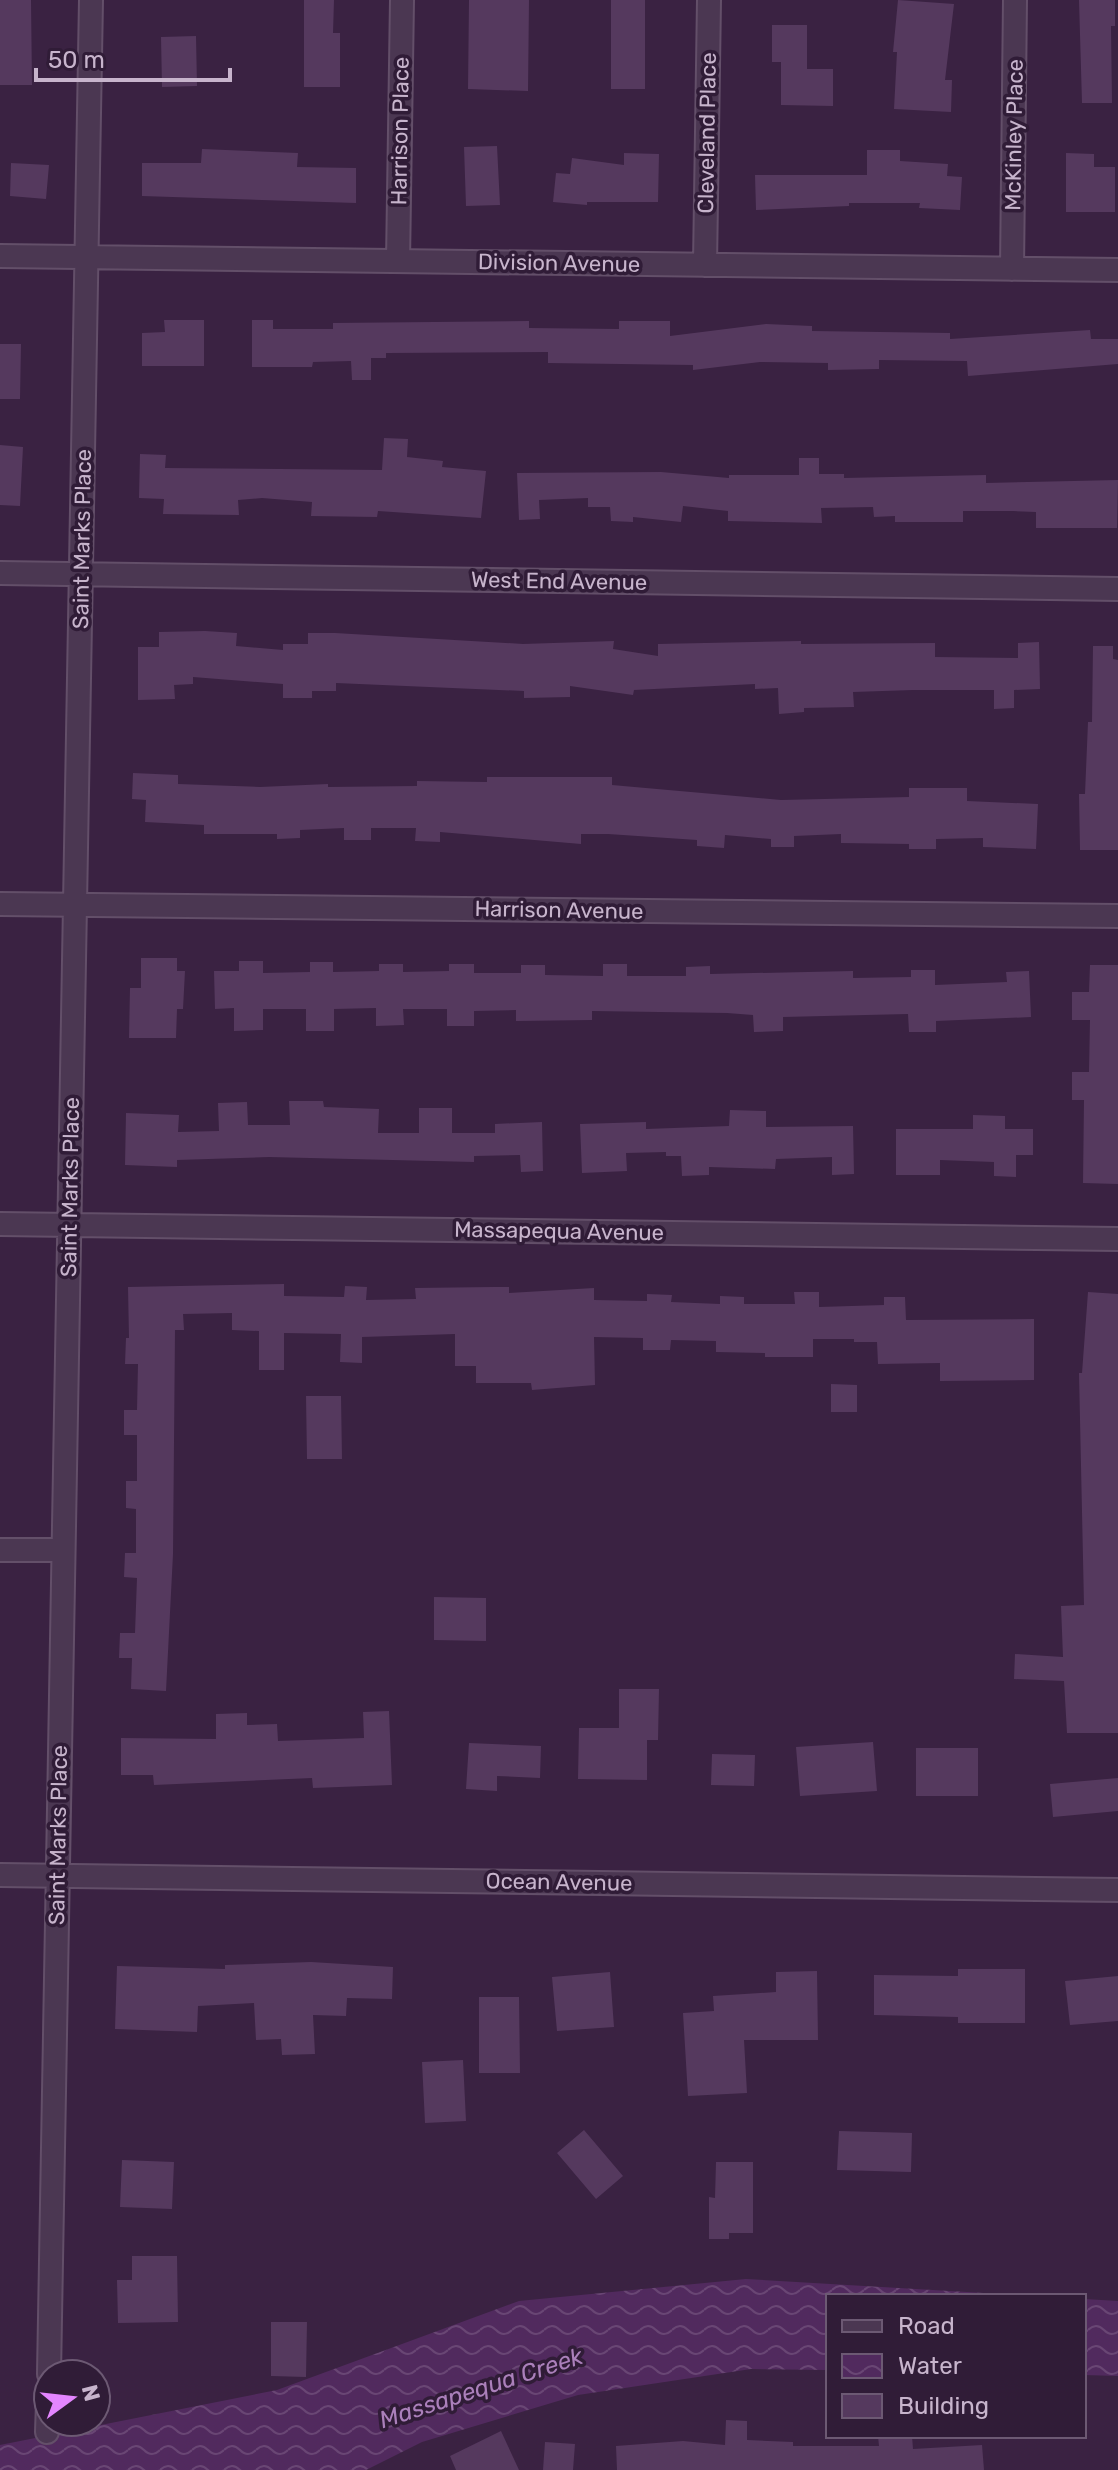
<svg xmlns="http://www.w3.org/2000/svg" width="1118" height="2470" font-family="Rubik,sans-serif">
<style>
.water{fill:url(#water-waves)}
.building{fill:#55395e}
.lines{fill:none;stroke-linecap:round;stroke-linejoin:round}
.minor-casing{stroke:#634f69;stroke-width:26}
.minor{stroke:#4b3752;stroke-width:22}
.labels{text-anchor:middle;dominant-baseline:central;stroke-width:7;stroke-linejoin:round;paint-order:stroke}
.street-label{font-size:22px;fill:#c7b4cc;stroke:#301c37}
.water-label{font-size:24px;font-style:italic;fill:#ab80bb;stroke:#301c37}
</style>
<defs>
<pattern id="water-waves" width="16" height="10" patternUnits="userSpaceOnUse" patternTransform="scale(2)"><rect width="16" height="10" fill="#512a5e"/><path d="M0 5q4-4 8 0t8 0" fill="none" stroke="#694674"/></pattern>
</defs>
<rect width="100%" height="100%" fill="#3a2242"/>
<path class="water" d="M746 2279 1034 2296H828V2370L751 2369 578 2395 422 2442 366 2470H0V2445L277 2390 519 2301Z
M1084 2299 1118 2301V2376L1084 2375Z"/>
<path class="building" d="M0 0H31L32 85H0Z
M304 0H334L333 33H340V87H304Z
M469 0H529L528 91 468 89Z
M611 0H645V89H611Z
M898 0 954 4 945 80H952L951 112 894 109 897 52H893Z
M1079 0H1115V26H1111L1112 103H1082Z
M772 25H807V69H833V106L781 105V62H772Z
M196 36 197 86 162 87 161 37Z
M497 146 500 205 466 206 464 147Z
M202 149 298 153 297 167 356 168V203L142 196V163H201Z
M867 150H900V161L948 164 947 176 962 177 960 210 919 208 920 203H849V206L756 210 755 175H867Z
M624 153 659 154 658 202H587V205L553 202 556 173 570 174 572 158 624 165Z
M1066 153 1094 154V167H1115V212H1066Z
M11 163 49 165 46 199 10 196Z
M164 320H204V366H142V333L165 332Z
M252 320H273V329H333V323L529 321V328L619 329V321H670V336L766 324 812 326V331L950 333V339L1090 330 1091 339H1118V364L968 376 967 361 879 360V369L828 370V363L760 362 693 370V365L548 363V352L386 353V358H371V380H352L351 361 313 362 312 367H252Z
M0 344H21L20 399H0Z
M384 438 408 439 407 457 443 461 442 467 486 471 481 518 378 511 377 517 311 516 312 502 262 498 238 500 239 515 163 514 164 499 139 498 140 454 166 455 165 468 382 470Z
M0 445 23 447 20 506 0 505Z
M799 458H819V474H844V478L986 475V483L1118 480 1117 528H1036V512L1013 511H963V522H895V516L874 517 873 507 821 508 822 523 728 521V511L683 506 681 522 633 517V522L611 521 610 507H588V498L539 500 540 519 519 520 517 473 661 472 729 478V475H799Z
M205 631 237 633 236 646 283 650V644H308V633H335L523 644 614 641 613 649 658 656V644L801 641V644L935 643V657L1018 658V643L1039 642 1040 689 1014 690V708L994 709V690H913L853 692 854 707 804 708V712L779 714 778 688 755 689V684L634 690 633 695 570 686V697L524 698V691L336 683V691H312V698H283V684L193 677V684L174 685 175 699 138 700V647H159V632Z
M1093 646H1113V659L1118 660V850H1080L1079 794H1085L1088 722H1092Z
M133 773 178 775V784L260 787 328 784V787L417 786V781L487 782V777H612V785L781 800 909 797V788H967V801L1038 804 1036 849 983 847V838L936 839V849H909V844L841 843V834L794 836V847H771V839L725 835 724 848 697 846V840L608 834H581V844L440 832V842L415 841 416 828H371V840H344V828L300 830V838L277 839V834H204V825L145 822 146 800 132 799Z
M141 958H177V971H185L183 1009H177L176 1038H129L130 988H141Z
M239 961H263V973L310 972V962H333V972L379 971V964H403V972L449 971V964H474V973H521V965H545V975L603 976V964H627V976H686V967L710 966V974L853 971V978L911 977V970H935V985L1007 982 1006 972 1029 971 1031 1017 936 1021V1032H909L908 1014 783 1017V1031L754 1032 753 1015 727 1013 592 1011V1020L516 1021V1010L474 1011V1026H447V1009H403L404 1025 376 1026V1008L334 1009V1031H306V1009H263V1030L234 1031V1008L215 1009 214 971H239Z
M1090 965H1118V1184L1083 1183 1084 1100H1072V1072H1089L1090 1020H1072V992H1089Z
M289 1101H323L324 1107 379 1109 378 1133H419V1108H452V1133H495V1124L542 1122 543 1171 521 1172 520 1155 474 1156V1162L269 1157 177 1160V1167L125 1165 126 1113 179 1115 178 1132 219 1131 218 1103 247 1102 248 1125H290Z
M730 1110 766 1111V1127L853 1126 854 1174 832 1175V1157L776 1159 775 1169 709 1167V1175L682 1176 681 1156H666V1152L626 1153 627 1171 582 1173 580 1124 646 1122V1129L729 1126Z
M973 1115 1005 1116V1129H1033V1155H1016V1177L994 1176V1162L940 1160V1175H896V1129H973Z
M284 1284V1296L344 1297 345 1286 367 1287 366 1300 416 1299 415 1288 493 1287H509V1293L594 1288V1300L647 1301V1294L672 1295 671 1302 720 1304V1296L744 1297V1304H795L794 1292H819V1307L884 1305V1297H905L906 1320 1034 1319V1380L940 1381V1363L878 1364 877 1342H854V1339H813V1357H765V1353L716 1352V1341L671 1340 670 1350H643V1338L594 1337 595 1385 532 1390 531 1383H476V1366H455V1334L362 1337V1363L340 1362 341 1334 284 1333V1370H259V1331L232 1330V1313L183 1314 184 1330H175L173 1554 166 1691 131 1689 132 1658H119L120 1633H135L137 1578 124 1577 125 1553H136V1509L126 1508V1481H137V1435H124V1410H137L138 1364H125L126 1338H129L128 1287Z
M1088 1292 1118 1294V1733H1067L1064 1681 1014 1679 1015 1654 1063 1657 1061 1606 1084 1605 1079 1373H1082Z
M831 1384 857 1385V1412H831Z
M306 1396H341L342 1459H307Z
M434 1597 486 1598V1641L434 1640Z
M619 1689H659L658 1740H647V1780L578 1779 579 1728H619Z
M389 1711 392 1785 313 1788 312 1778 154 1785 153 1775H121V1738L216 1739V1714L247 1713V1725L277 1724 278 1741 364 1738 363 1712Z
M873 1742 877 1791 800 1796 796 1747Z
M469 1743 541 1746 540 1778 497 1776V1791L466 1789Z
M916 1748H978V1796H916Z
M712 1754 755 1755 754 1786 711 1785Z
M1118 1778V1811L1053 1817 1050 1784Z
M311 1962 393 1967 392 1999 347 1998 346 2016 313 2015 315 2054 282 2055 281 2039 256 2040 254 2003 198 2006 197 2032 115 2029 117 1966 225 1969V1965Z
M958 1969H1025V2023H958V2017L874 2015V1975L958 1976Z
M817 1971 818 2040H744L747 2093 688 2096 683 2013 714 2011 713 1996 776 1992V1972Z
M610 1972 614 2027 557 2031 552 1977Z
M1118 1976V2021L1070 2025 1065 1981Z
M479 1997H519L520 2073H479Z
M463 2060 466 2121 425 2123 422 2062Z
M584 2130 623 2176 596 2199 557 2153Z
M839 2131 912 2133 911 2172 837 2170Z
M122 2160 174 2162 172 2209 120 2207Z
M716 2162H753V2233H729V2239H709V2197L715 2198Z
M132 2256H177L178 2322 118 2323 117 2280H132Z
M271 2322H307L306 2377 271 2376Z
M726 2420 747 2421V2440L793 2442V2446H879L878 2436H912L913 2449 982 2445 984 2470H617L616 2446 683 2441 725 2445Z
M501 2431 519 2470H456L450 2456Z
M545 2442 575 2444 573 2470H543Z"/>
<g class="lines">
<g class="minor-casing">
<path id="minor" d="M0 256 1118 270
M398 261 402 0
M705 265 709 0
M1012 269 1015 0
M0 573 1118 589
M0 904 1118 916
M0 1224 1118 1239
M0 1550H63
M0 1875 1118 1890
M49 2374 91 0
M47 2432 48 2402"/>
</g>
<use href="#minor" class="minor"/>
</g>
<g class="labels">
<g class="street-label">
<text transform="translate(400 131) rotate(-89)">Harrison Place</text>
<text transform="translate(707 133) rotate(-89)">Cleveland Place</text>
<text transform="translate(1014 135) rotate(-89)">McKinley Place</text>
<text transform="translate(559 263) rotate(1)">Division Avenue</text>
<text transform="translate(82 539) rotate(-89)">Saint Marks Place</text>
<text transform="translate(559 581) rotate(1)">West End Avenue</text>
<text transform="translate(559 910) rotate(1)">Harrison Avenue</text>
<text transform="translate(70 1187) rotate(-89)">Saint Marks Place</text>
<text transform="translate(559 1231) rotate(1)">Massapequa Avenue</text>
<text transform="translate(58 1835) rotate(-89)">Saint Marks Place</text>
<text transform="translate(559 1882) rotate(1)">Ocean Avenue</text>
</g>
<g class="water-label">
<text transform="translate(481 2388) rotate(-18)">Massapequa Creek</text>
</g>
</g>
<rect x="826" y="2294" width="260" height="144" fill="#301c37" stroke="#6c5973" stroke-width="2"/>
<rect x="842" y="2320" width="40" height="12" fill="#4b3752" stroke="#6c5973" stroke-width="2"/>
<text x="898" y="2334" font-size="24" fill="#c7b4cc">Road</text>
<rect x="842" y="2354" width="40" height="24" fill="url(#water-waves)" stroke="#6c5973" stroke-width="2"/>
<text x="898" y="2374" font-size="24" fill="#c7b4cc">Water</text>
<rect x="842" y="2394" width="40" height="24" fill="#55395e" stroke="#6c5973" stroke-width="2"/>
<text x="898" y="2414" font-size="24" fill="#c7b4cc">Building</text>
<g transform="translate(72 2398) rotate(75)"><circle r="38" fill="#301c37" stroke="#6c5973" stroke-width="2"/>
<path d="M0-6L14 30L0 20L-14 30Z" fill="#e486ff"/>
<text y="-12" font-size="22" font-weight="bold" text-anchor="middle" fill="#c7b4cc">N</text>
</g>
<path d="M36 68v12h194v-12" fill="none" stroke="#c7b4cc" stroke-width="4"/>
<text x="48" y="68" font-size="24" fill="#c7b4cc" stroke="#301c37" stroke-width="6" paint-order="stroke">50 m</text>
</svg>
